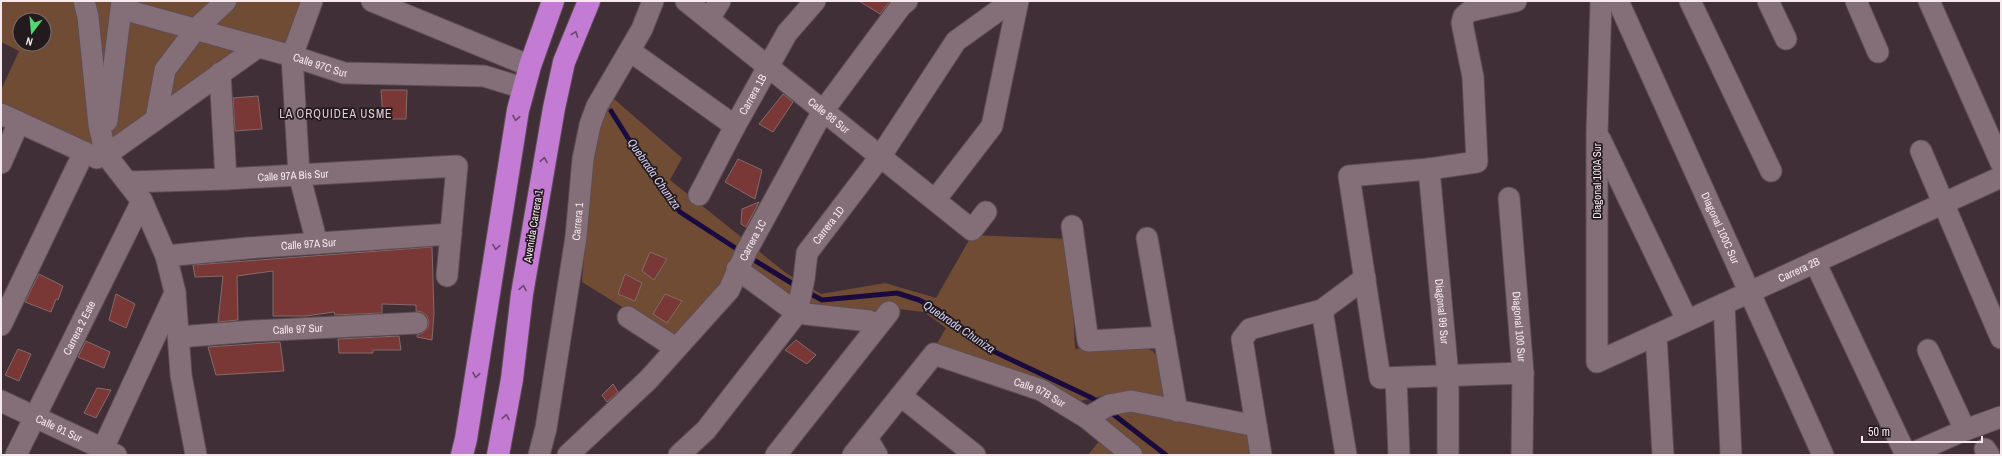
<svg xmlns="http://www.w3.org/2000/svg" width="2002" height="456" font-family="'Archivo Narrow',sans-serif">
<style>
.green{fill:#714c34;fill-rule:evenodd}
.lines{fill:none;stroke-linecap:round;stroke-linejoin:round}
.stream{stroke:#190b3f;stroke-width:5}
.building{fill:#793736;stroke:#836b69}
.minor-casing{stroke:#5d4d54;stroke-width:23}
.highway-casing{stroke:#5d4d54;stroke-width:24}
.minor{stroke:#846e77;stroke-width:21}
.highway{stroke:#c37bd4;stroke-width:22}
.oneway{stroke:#6a466f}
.labels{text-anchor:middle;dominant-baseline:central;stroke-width:3.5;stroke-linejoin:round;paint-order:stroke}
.street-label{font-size:11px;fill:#f7eaef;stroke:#221a1d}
.neighbourhood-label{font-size:12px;letter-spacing:1px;fill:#e3cbd5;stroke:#221a1d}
.water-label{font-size:12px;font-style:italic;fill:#d1cff3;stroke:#221a1d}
</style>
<rect width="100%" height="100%" fill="#412f37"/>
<path class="green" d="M1 1H303L284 47 251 39 196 78 120 138 94 152 1 116V90L19 51 1 42ZM20 20H44V44H20Z
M606 92 682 158 670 180 786 273 821 294 885 283 936 298 972 235 1070 239 1075 349 1133 342 1153 351 1164 367 1165 397 1130 394 1106 395 1080 401 936 345 946 328 924 312 898 309 877 311 790 307 744 286 728 287 677 341 582 282 590 171Z
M1142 410 1252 434 1255 455H1088L1100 440 1105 414Z"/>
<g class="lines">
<path class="stream" d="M611 111 650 173 680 212 740 251
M749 257 798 287
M807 292 822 300 897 293 919 300 938 310 995 352 1092 398 1101 405
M1109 411 1166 455"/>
</g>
<path class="building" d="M859 1H890L880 14Z
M381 90H407L406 119H383Z
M783 94 793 102 773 132 759 124Z
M258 96 262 129 235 131 233 98Z
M738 159 762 170 755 199 725 182Z
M759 202 746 227 741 224 742 209Z
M432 247 434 314 432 340 417 337V335L423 333 427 329 429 323 427 316 422 312 416 311V305L382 304V313L335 315 334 312 306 316H273V271L237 276 238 320 218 322 223 276 195 277 193 265Z
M650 252 667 259 654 280 642 271Z
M39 274 63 286 58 300 56 299 51 312 25 302Z
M625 274 642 283 635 301 618 294Z
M116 294 135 304 126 328 109 320Z
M665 294 682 301 667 323 653 314Z
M399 336 401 350H373V353H339L338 339Z
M796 340 816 355 807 364 785 350Z
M86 341 110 352 104 368 78 357Z
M280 342 284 371 216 375 208 347Z
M18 349 31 354 19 381 5 375Z
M613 384 618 392 607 402 602 395Z
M97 388 111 390 96 418 84 413Z"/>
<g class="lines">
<g class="minor-casing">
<g id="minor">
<path d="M84 1 88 17 99 125 106 155 142 201 166 256 175 292 181 375 196 455"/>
<path d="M312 1 292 56 299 174 317 243"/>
<path d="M372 1 530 66"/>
<path id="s1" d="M686 1 972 230 986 212"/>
<path d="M1516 1 1470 11 1464 16 1462 23 1473 77 1477 162 1429 169 1349 176 1380 378 1523 373"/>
<path id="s2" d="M1601 1 1597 133V362L2001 177"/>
<path id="s3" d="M1618 1 1823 455"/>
<path d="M1690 1 1771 171"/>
<path d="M1768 1 1786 39"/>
<path d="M1856 1 1878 52"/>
<path d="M1929 1 2001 163"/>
<path id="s4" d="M122 9 292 56 344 73 484 76 523 88"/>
<path d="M709 19 720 1"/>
<path d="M630 51 735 126"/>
<path d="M220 73 226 179"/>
<path d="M1 114 97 158"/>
<path d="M156 119 165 70 196 29 226 1"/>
<path d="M107 121 122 1"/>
<path d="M1600 139 1687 320"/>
<path d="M1921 151 2001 338"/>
<path d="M106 155 258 47"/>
<path d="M1 163 19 122"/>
<path id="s5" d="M1429 169 1448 376V455"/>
<path id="s6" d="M128 182 226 179 457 166 447 276"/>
<path id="s7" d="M699 195 735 126 787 33 815 1"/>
<path id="s8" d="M1509 198 1523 373 1522 455"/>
<path d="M935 200 992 126 1018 1"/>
<path d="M1072 226 1088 341 1164 337"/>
<path d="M1147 238 1177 411"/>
<path id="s9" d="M166 256 248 248 451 234"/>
<path d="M1815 262 1906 455"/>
<path d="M737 269 797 313 869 321 878 325"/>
<path d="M1724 304 1731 455"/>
<path d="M1322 310 1346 455"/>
<path d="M628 317 676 348"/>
<path d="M1 325 84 152"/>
<path d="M1656 335 1663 455"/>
<path id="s10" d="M179 337 253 331 417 323"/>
<path d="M1928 350 1965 430"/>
<path d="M1396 378 1399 455"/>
<path d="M901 396 975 455"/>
<path id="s11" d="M1 401 116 455"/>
<path d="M1087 418 1109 405 1131 401 1256 426"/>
<path d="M867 438 877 455"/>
<path d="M1985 449 1989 455"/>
<path id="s12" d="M16 455 142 201"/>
<path d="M100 455 175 293"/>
<path id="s13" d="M539 455 546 428 576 237 583 159 590 125 597 106 642 29 653 1"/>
<path id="s14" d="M568 455 648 380 729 290 747 250 823 111 901 6 907 1"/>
<path id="s15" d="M679 455 706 430 797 313 804 279 807 253 880 157 956 41 1002 8"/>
<path d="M776 455 889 312"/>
<path id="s16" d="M853 455 934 354 1041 390 1087 418 1132 455"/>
<path d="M1261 455 1242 339 1250 329 1322 310 1365 278"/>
<path d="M1908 455 1965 430 2001 417"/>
</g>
</g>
<g class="highway-casing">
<path id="highway" d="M462 455 466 439 518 110 530 66 553 1
M498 455 512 379 522 294 554 108 564 62 589 1"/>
</g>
<use href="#minor" class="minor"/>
<use href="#highway" class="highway"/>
</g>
<defs><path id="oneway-chevron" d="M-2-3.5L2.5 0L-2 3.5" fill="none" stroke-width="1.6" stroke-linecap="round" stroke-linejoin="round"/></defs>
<g class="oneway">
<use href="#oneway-chevron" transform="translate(575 34) rotate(-69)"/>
<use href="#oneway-chevron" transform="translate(516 118) rotate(100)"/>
<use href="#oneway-chevron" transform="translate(544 160) rotate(-79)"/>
<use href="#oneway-chevron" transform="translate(496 247) rotate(99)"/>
<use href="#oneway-chevron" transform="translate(523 288) rotate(-81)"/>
<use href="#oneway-chevron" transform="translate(476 375) rotate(99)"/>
<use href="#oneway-chevron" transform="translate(506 417) rotate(-80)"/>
</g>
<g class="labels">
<g class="street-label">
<text stroke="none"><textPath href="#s4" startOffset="206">Calle 97C Sur</textPath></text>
<text stroke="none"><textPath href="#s7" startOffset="114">Carrera 1B</textPath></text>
<text stroke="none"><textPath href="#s1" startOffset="183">Calle 98 Sur</textPath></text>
<text stroke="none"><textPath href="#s6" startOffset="165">Calle 97A Bis Sur</textPath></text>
<text transform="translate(1597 181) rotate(-90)">Diagonal 100A Sur</text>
<text stroke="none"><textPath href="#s13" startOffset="237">Carrera 1</textPath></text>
<text stroke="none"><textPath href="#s15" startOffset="281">Carrera 1D</textPath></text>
<text transform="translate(533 226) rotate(-81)">Avenida Carrera 1</text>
<text stroke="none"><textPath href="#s3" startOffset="249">Diagonal 100C Sur</textPath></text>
<text stroke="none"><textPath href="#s14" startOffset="286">Carrera 1C</textPath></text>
<text stroke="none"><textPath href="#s9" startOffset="143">Calle 97A Sur</textPath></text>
<text stroke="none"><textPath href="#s2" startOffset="583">Carrera 2B</textPath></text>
<text stroke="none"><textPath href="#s5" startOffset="143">Diagonal 99 Sur</textPath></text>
<text stroke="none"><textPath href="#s8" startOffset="129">Diagonal 100 Sur</textPath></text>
<text stroke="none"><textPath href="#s12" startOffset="142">Carrera 2 Este</textPath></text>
<text stroke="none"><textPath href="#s10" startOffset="119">Calle 97 Sur</textPath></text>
<text stroke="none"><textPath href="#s16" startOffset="242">Calle 97B Sur</textPath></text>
<text stroke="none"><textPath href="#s11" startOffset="64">Calle 91 Sur</textPath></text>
</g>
<g class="neighbourhood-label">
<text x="336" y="114">LA ORQUIDEA USME</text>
</g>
<g class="water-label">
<text transform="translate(654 174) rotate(55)">Quebrada Chuniza</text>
<text transform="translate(959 327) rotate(34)">Quebrada Chuniza</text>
</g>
</g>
<rect width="2002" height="456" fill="none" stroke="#f7eaef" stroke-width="4"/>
<g transform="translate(32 32) rotate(196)"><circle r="19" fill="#221a1d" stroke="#776d71"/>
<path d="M0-3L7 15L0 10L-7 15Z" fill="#56d671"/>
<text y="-6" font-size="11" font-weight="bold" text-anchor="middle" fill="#f7eaef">N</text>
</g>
<path d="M1862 436v6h120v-6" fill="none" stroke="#f7eaef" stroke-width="2"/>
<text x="1868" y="436" font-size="12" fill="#f7eaef" stroke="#221a1d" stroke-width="3" paint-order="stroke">50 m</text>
</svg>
